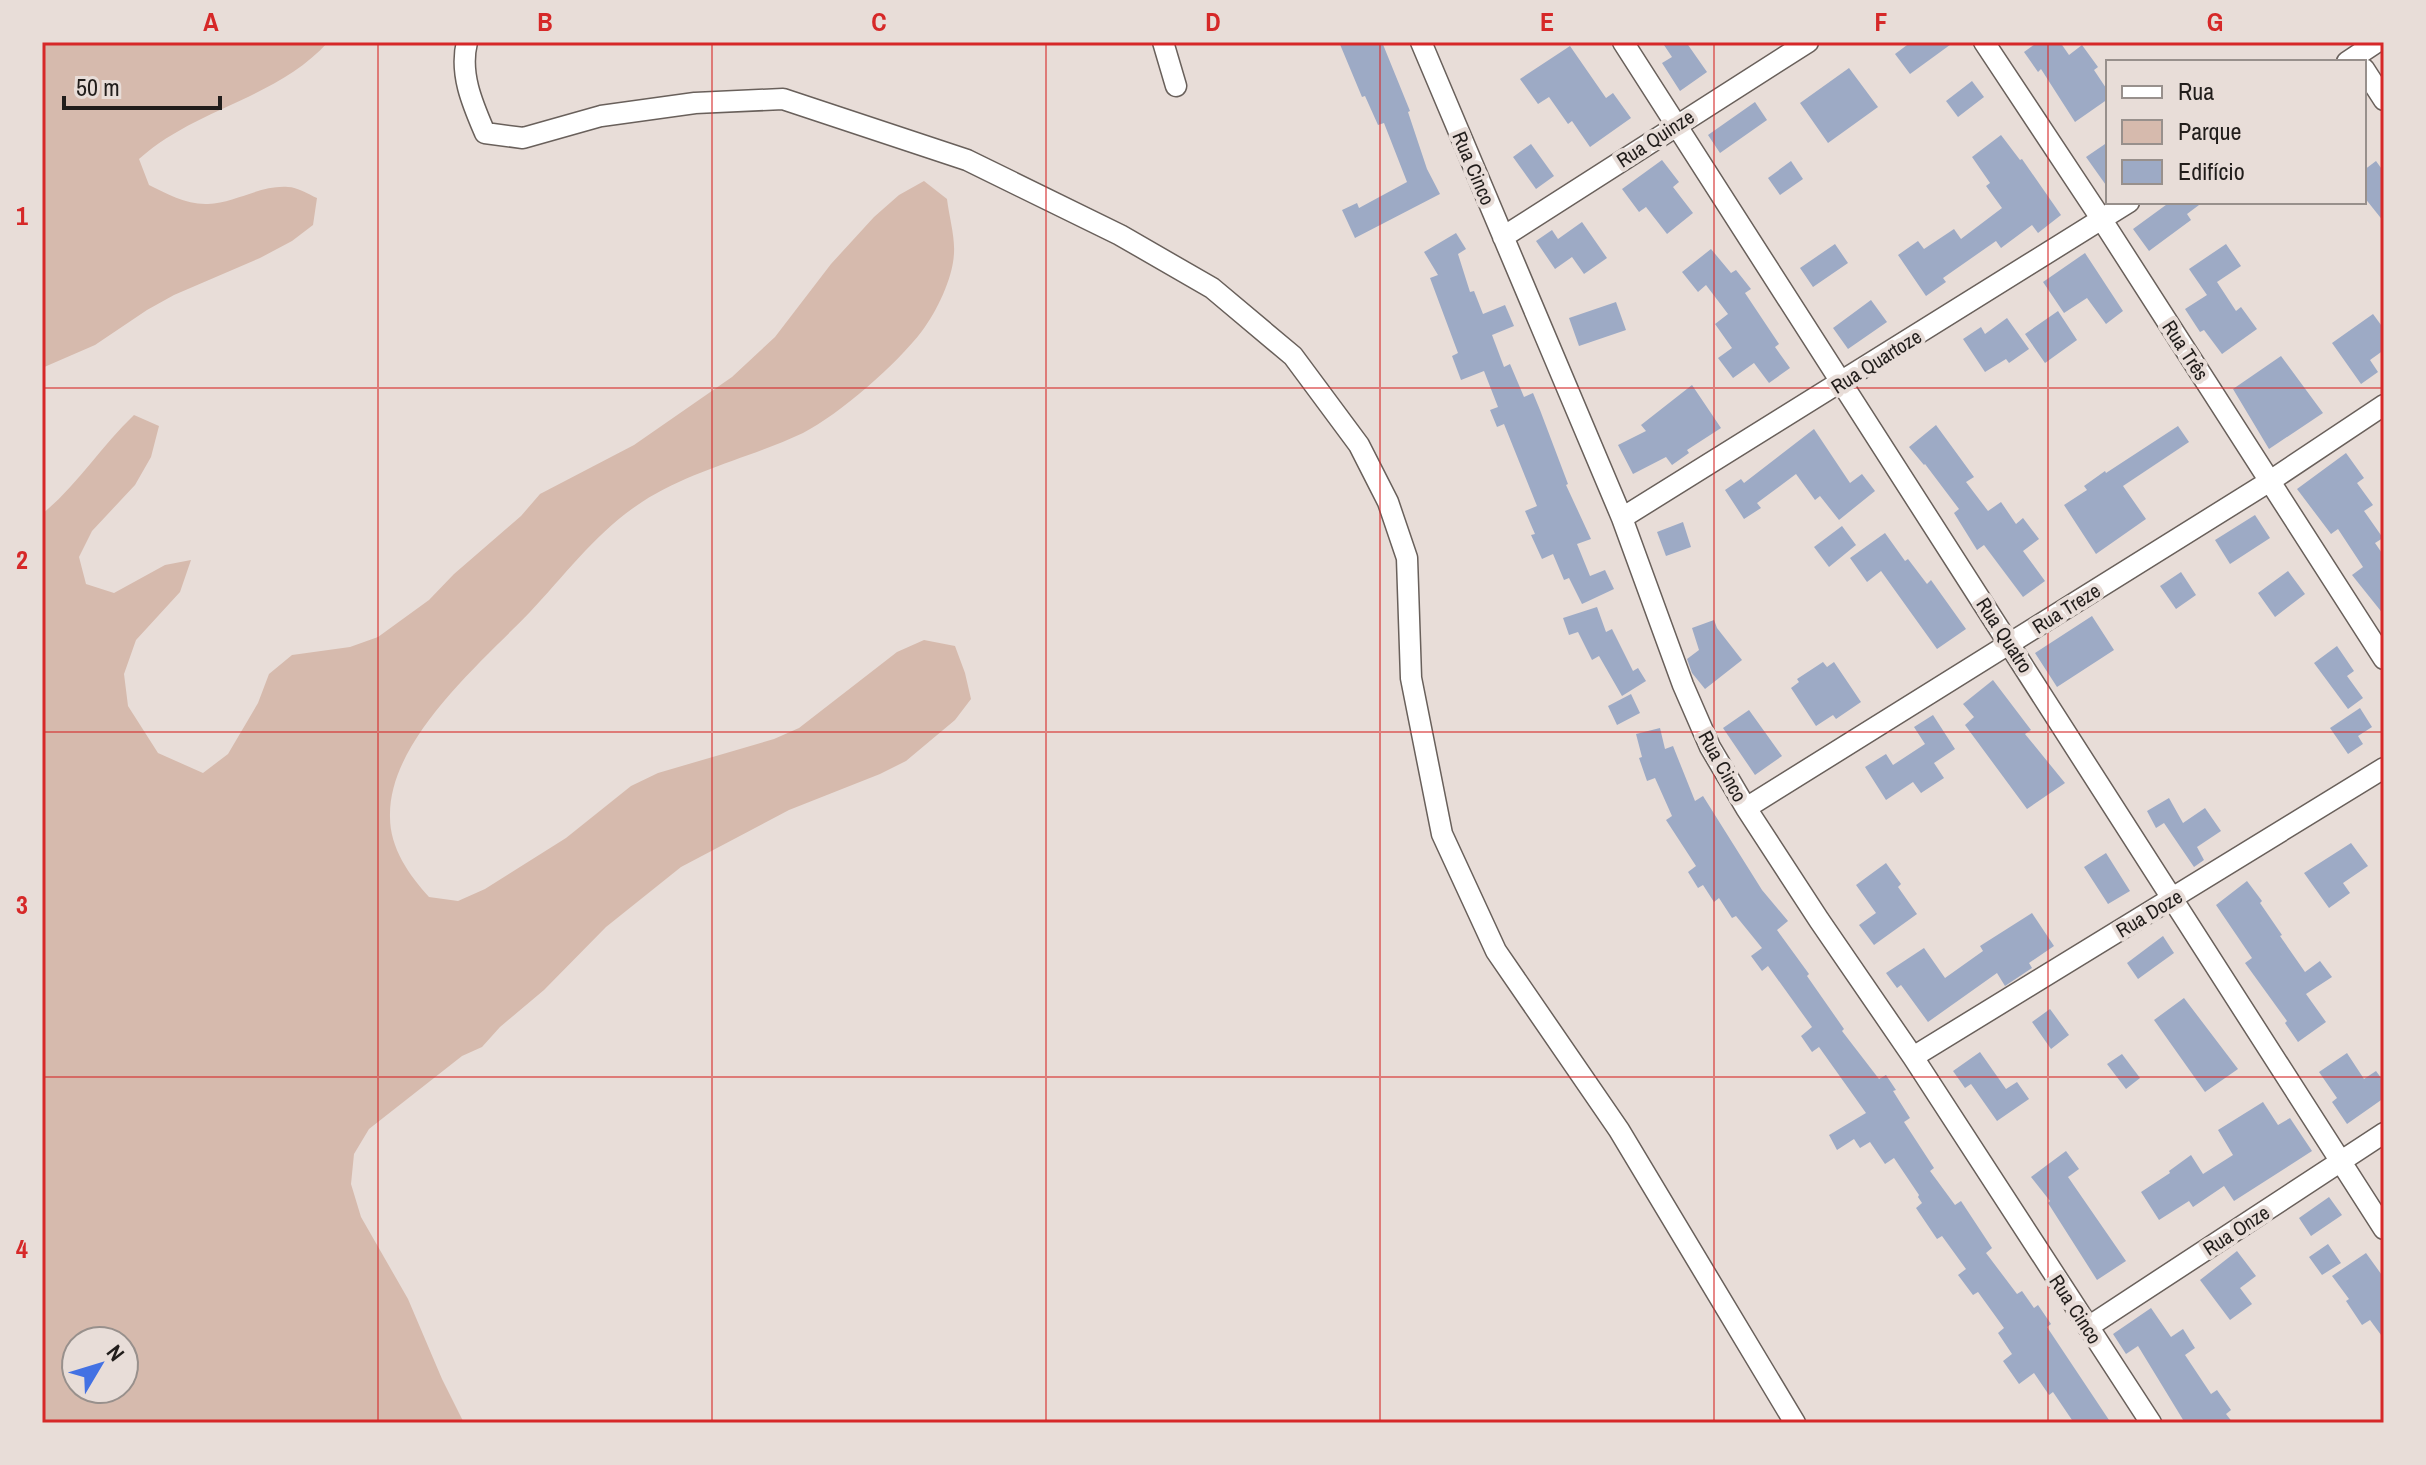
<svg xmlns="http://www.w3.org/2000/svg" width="2426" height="1465" font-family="'Archivo Narrow',sans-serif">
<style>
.green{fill:#d6baad;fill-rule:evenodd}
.building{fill:#9daac5}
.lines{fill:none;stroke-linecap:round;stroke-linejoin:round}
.street-casing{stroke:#69605b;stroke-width:23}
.street{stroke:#fff;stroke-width:20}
.grid{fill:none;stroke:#d62828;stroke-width:2;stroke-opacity:0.55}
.labels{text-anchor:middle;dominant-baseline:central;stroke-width:8;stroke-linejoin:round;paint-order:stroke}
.street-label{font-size:20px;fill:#211d1b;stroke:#e8ddd8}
.neatline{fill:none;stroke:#d62828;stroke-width:3}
.grid-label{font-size:26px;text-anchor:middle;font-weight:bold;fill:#d62828}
</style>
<rect width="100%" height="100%" fill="#e8ddd8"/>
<path class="green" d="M42 42H328C277 99 197 107 139 159L149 185C167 194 187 205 208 204 235 203 260 185 288 187 297 187 308 194 317 198L313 225 292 241 260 258 174 295 147 310 95 345 42 368Z
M924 181 947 199C949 216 955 236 954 253 953 278 937 311 922 331 897 364 840 414 803 433 750 458 691 470 642 502 597 531 566 574 530 612 482 662 388 740 390 817 390 848 409 875 429 897L458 901 485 889 566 838 631 786 658 773 774 739 799 728 897 652 924 640 955 646 965 673 971 699 955 720 906 761 880 774 789 810 681 867 606 927 544 990 500 1027 482 1047 462 1056 369 1129 354 1154 351 1184 361 1217 408 1299 442 1379 464 1423H42V514C77 486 101 446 134 415L159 426 151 457 135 485 92 531 79 557 86 584 114 593 165 565 191 560 180 592 136 640 124 674 128 706 158 753 203 773 228 754 258 703 269 674 292 655 350 647 378 637 429 600 454 574 521 516 540 494 634 445 732 377 775 337 831 264 874 217 899 195ZM76 1341H124V1389H76Z"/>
<path class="building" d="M1339 42H1382L1410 111 1408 112 1427 169 1440 194 1355 238 1342 210 1357 203 1359 208 1407 182 1384 123 1378 125 1365 96 1362 97Z
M1662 42H1686L1707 72 1680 91 1662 63 1672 57Z
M1911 42H1954L1910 74 1895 54Z
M2038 42H2060L2069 55 2082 45 2098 67 2094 70 2108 91V99L2075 122 2041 69 2038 72 2024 52Z
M1570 46 1606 98 1613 93 1631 118 1590 147 1572 121 1568 124 1549 97 1538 104 1520 79Z
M1849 68 1878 107 1828 143 1800 103Z
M1972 81 1984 97 1958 117 1946 101Z
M1755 102 1767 120 1720 153 1708 135Z
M2001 135 2020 160 2022 159 2061 215 2038 233 2032 225 2001 248 1996 241 1943 278 1946 282 1926 296 1898 255 1918 241 1924 249 1954 229 1961 239 2002 208 1986 186 1990 183 1972 157Z
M2108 142V188L2086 157Z
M1531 144 1554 176 1536 189 1513 157Z
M1662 160 1679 182 1673 187 1693 213 1667 234 1646 207 1639 212 1622 189Z
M1791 161 1803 179 1780 195 1768 178Z
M2376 161 2384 172V222L2364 197V170Z
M2170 202H2203L2187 214 2191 220 2149 251 2133 229Z
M1582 222 1607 258 1584 274 1572 257 1555 269 1536 241 1552 230 1558 239Z
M1456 233 1466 249 1458 254 1470 292 1474 291 1483 314 1505 305 1514 326 1492 335 1504 367 1510 364 1524 397 1533 393 1540 410 1568 484 1566 485 1591 539 1577 544 1590 576 1605 570 1614 589 1582 604 1569 578 1564 580 1553 554 1542 559 1531 535 1535 534 1525 511 1537 506 1504 424 1497 427 1490 410 1498 407 1484 371 1461 380 1452 356 1458 353 1430 278 1438 275 1424 252Z
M1835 244 1848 263 1813 287 1800 268Z
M2226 244 2241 266 2217 282 2236 311 2241 307 2257 329 2222 354 2204 330 2200 332 2185 309 2207 295 2189 269Z
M1711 249 1731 273 1736 270 1751 289 1745 293 1779 344 1775 347 1790 368 1769 383 1754 363 1733 378 1718 358 1732 348 1715 324 1728 314 1706 285 1698 292 1682 272Z
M2085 253 2123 311 2106 324 2087 298 2064 313 2043 282Z
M1871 300 1887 322 1848 349 1833 328Z
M1616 302 1626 330 1579 346 1569 318Z
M2058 311 2077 340 2045 363 2025 334Z
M2373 314 2384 329V350L2370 360 2378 372 2361 384 2332 343Z
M2007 318 2029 349 2009 363 2006 359 1985 372 1963 339 1981 327 1985 334Z
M2281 356 2323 413 2269 449 2233 389Z
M1692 385 1721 428 1687 450 1689 453 1672 465 1666 457 1633 474 1618 445 1646 431 1641 425Z
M1936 425 1974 477 1966 482 1988 511 2001 502 2016 524 2023 518 2039 539 2023 551 2045 581 2023 597 1984 545 1977 550 1954 513 1959 509 1925 464 1924 465 1909 447Z
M2178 426 2189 442 2123 486 2146 519 2096 554 2064 505 2087 490 2084 486 2105 471 2106 473Z
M1814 429 1850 483 1862 474 1875 491 1839 520 1820 496 1815 500 1796 474 1757 503 1761 508 1744 519 1725 490 1741 479 1744 483Z
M2346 453 2364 478 2357 483 2373 505 2364 511 2383 538 2375 543 2384 556V615L2352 575 2363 567 2338 529 2331 534 2297 489Z
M2255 515 2270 538 2230 564 2215 540Z
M1683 522 1691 547 1666 556 1657 532Z
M1842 526 1856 545 1829 567 1814 547Z
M1885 533 1905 561 1908 559 1927 584 1931 580 1966 629 1937 649 1881 571 1867 582 1850 558Z
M2288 571 2305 594 2275 617 2258 593Z
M2181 572 2196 595 2176 609 2160 586Z
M1597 607 1606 632 1612 629 1633 671 1638 668 1646 681 1622 696 1599 656 1592 660 1578 632 1569 635 1563 618Z
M2092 616 2114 650 2057 687 2035 653Z
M1714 620 1717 628 1742 660 1705 689 1692 673 1687 659 1699 650 1692 628Z
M2337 646 2354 671 2347 676 2363 698 2348 709 2314 663Z
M1823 662 1827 667 1834 662 1861 702 1836 719 1833 715 1816 726 1791 688 1799 682 1797 679Z
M1993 680 2031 730 2025 734 2065 783 2027 809 1965 725 1974 717 1963 704Z
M1631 694 1640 713 1617 725 1608 706Z
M2360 708 2372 727 2358 736 2363 744 2348 754 2330 728Z
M1749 710 1782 756 1755 775 1723 728Z
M1933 715 1955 749 1934 763 1944 778 1921 793 1913 782 1886 800 1865 767 1886 754 1893 765 1925 744 1914 727Z
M1660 728 1665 749 1673 746 1695 801 1703 796 1762 890 1788 921 1777 930 1809 974 1807 976 1844 1029 1842 1031 1879 1079 1886 1075 1896 1090 1893 1091 1910 1118 1904 1122 1934 1168 1930 1171 1955 1205 1961 1201 1992 1248 1986 1253 2017 1294 2022 1291 2034 1308 2038 1305 2051 1324 2047 1327 2111 1423H2074L2053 1392 2049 1395 2034 1373 2019 1384 2003 1361 2012 1354 1998 1333 2004 1328 1978 1292 1973 1295 1958 1275 1966 1269 1942 1236 1937 1239 1916 1208 1922 1203 1918 1197 1919 1195 1894 1158 1885 1164 1870 1142 1860 1148 1854 1139 1837 1150 1829 1135 1866 1113 1819 1047 1812 1052 1801 1036 1812 1027 1768 966 1762 971 1751 956 1762 948 1736 916 1732 918 1719 898 1714 902 1703 885 1698 888 1688 872 1696 866 1666 820 1672 816 1655 778 1647 781 1639 758 1642 757 1636 734Z
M2169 798 2183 823 2205 808 2221 831 2197 847 2204 860 2194 867 2164 823 2156 828 2147 811Z
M2351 843 2368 866 2343 883 2350 893 2329 908 2304 873Z
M2106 853 2130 891 2108 904 2084 867Z
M1886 863 1901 884 1898 887 1917 914 1874 945 1859 925 1876 913 1856 885Z
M2247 881 2262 901 2260 903 2282 935 2280 936 2305 972 2320 961 2332 977 2306 994 2326 1022 2298 1042 2285 1023 2287 1021 2245 963 2252 958 2216 905Z
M2032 913 2054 946 2029 963 2032 968 2005 986 1997 973 1928 1022 1901 985 1897 988 1886 973 1924 948 1945 978 1983 951 1980 946Z
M2163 936 2174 953 2138 979 2127 963Z
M2184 998 2238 1069 2205 1092 2154 1020Z
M2050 1009 2069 1035 2051 1049 2032 1022Z
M1980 1052 2006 1089 2017 1082 2029 1099 1997 1121 1971 1084 1965 1088 1953 1071Z
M2347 1053 2364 1079 2376 1071 2384 1082V1098L2347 1124 2332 1102 2337 1098 2319 1072Z
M2122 1054 2140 1078 2126 1089 2107 1064Z
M2263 1102 2278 1125 2290 1118 2312 1151 2234 1201 2224 1186 2193 1207 2189 1201 2159 1220 2141 1192 2170 1173 2169 1171 2191 1155 2203 1174 2233 1155 2218 1130Z
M2066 1151 2079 1169 2068 1177 2126 1261 2097 1280 2048 1203 2050 1201 2031 1177Z
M2329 1197 2342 1215 2311 1236 2299 1218Z
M2328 1244 2341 1263 2322 1275 2309 1257Z
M2237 1251 2256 1276 2240 1288 2252 1304 2230 1320 2200 1280Z
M2366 1253 2384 1278V1339L2370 1320 2362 1325 2346 1301 2349 1299 2332 1276Z
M2151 1308 2171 1337 2183 1329 2195 1348 2185 1355 2211 1394 2217 1390 2231 1410 2226 1414 2233 1423H2185L2138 1346 2126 1354 2113 1334Z"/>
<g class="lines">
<g class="street-casing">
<path id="street" d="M467 42C459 74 473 105 485 133L523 138 601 116 695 103 783 99 967 160 1120 235 1212 288 1293 356 1359 445 1388 502 1407 558 1411 678 1442 834 1496 951 1619 1130 1795 1423
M1163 42 1176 86
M1421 42 1622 518 1683 685 1710 747 1746 808 1819 920 1913 1057 2151 1423
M1623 42 2384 1229
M1984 42 2102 220 2384 659
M2347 62 2377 42
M2364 69 2384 100
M1503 237 1808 42
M1622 518 2129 202
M1746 808 2270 481 2384 405
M1913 1057 2384 768
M2088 1327 2384 1133"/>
</g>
<use href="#street" class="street"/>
</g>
<path class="grid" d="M378 42V1423M712 42V1423M1046 42V1423M1380 42V1423M1714 42V1423M2048 42V1423M42 388H2384M42 732H2384M42 1077H2384"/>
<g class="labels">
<g class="street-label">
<text transform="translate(1655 138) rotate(-33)">Rua Quinze</text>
<text transform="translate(1474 168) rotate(67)">Rua Cinco</text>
<text transform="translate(2186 350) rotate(57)">Rua Três</text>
<text transform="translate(1876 361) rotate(-32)">Rua Quartoze</text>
<text transform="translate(2066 608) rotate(-32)">Rua Treze</text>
<text transform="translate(2005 635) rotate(57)">Rua Quatro</text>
<text transform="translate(1723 766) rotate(61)">Rua Cinco</text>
<text transform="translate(2149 913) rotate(-31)">Rua Doze</text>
<text transform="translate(2236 1230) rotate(-33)">Rua Onze</text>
<text transform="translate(2076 1309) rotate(57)">Rua Cinco</text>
</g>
</g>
<rect width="2426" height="1465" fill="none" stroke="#e8ddd8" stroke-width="88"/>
<rect x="2106" y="60" width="260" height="144" fill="#e8ddd8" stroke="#98908c" stroke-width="2"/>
<rect x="2122" y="86" width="40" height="12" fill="#ffffff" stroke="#98908c" stroke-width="2"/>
<text x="2178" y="100" font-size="24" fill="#211d1b">Rua</text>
<rect x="2122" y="120" width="40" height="24" fill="#d6baad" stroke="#98908c" stroke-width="2"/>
<text x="2178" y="140" font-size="24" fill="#211d1b">Parque</text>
<rect x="2122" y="160" width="40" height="24" fill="#9daac5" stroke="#98908c" stroke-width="2"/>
<text x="2178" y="180" font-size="24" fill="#211d1b">Edifício</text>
<g transform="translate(100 1365) rotate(52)"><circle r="38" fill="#e8ddd8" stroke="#98908c" stroke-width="2"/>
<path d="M0-6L14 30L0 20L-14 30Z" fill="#4371e3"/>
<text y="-12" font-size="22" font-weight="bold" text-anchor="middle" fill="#211d1b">N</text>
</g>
<path d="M64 96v12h156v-12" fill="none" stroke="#211d1b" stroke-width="4"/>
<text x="76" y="96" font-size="24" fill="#211d1b" stroke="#e8ddd8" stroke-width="6" paint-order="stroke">50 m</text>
<rect x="44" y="44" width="2338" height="1377" class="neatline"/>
<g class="grid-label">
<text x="211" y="31">A</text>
<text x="545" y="31">B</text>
<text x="879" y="31">C</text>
<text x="1213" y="31">D</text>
<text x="1547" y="31">E</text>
<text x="1881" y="31">F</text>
<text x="2215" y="31">G</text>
<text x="22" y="225">1</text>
<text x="22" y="569">2</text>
<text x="22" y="914">3</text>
<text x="22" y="1258">4</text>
</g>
</svg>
